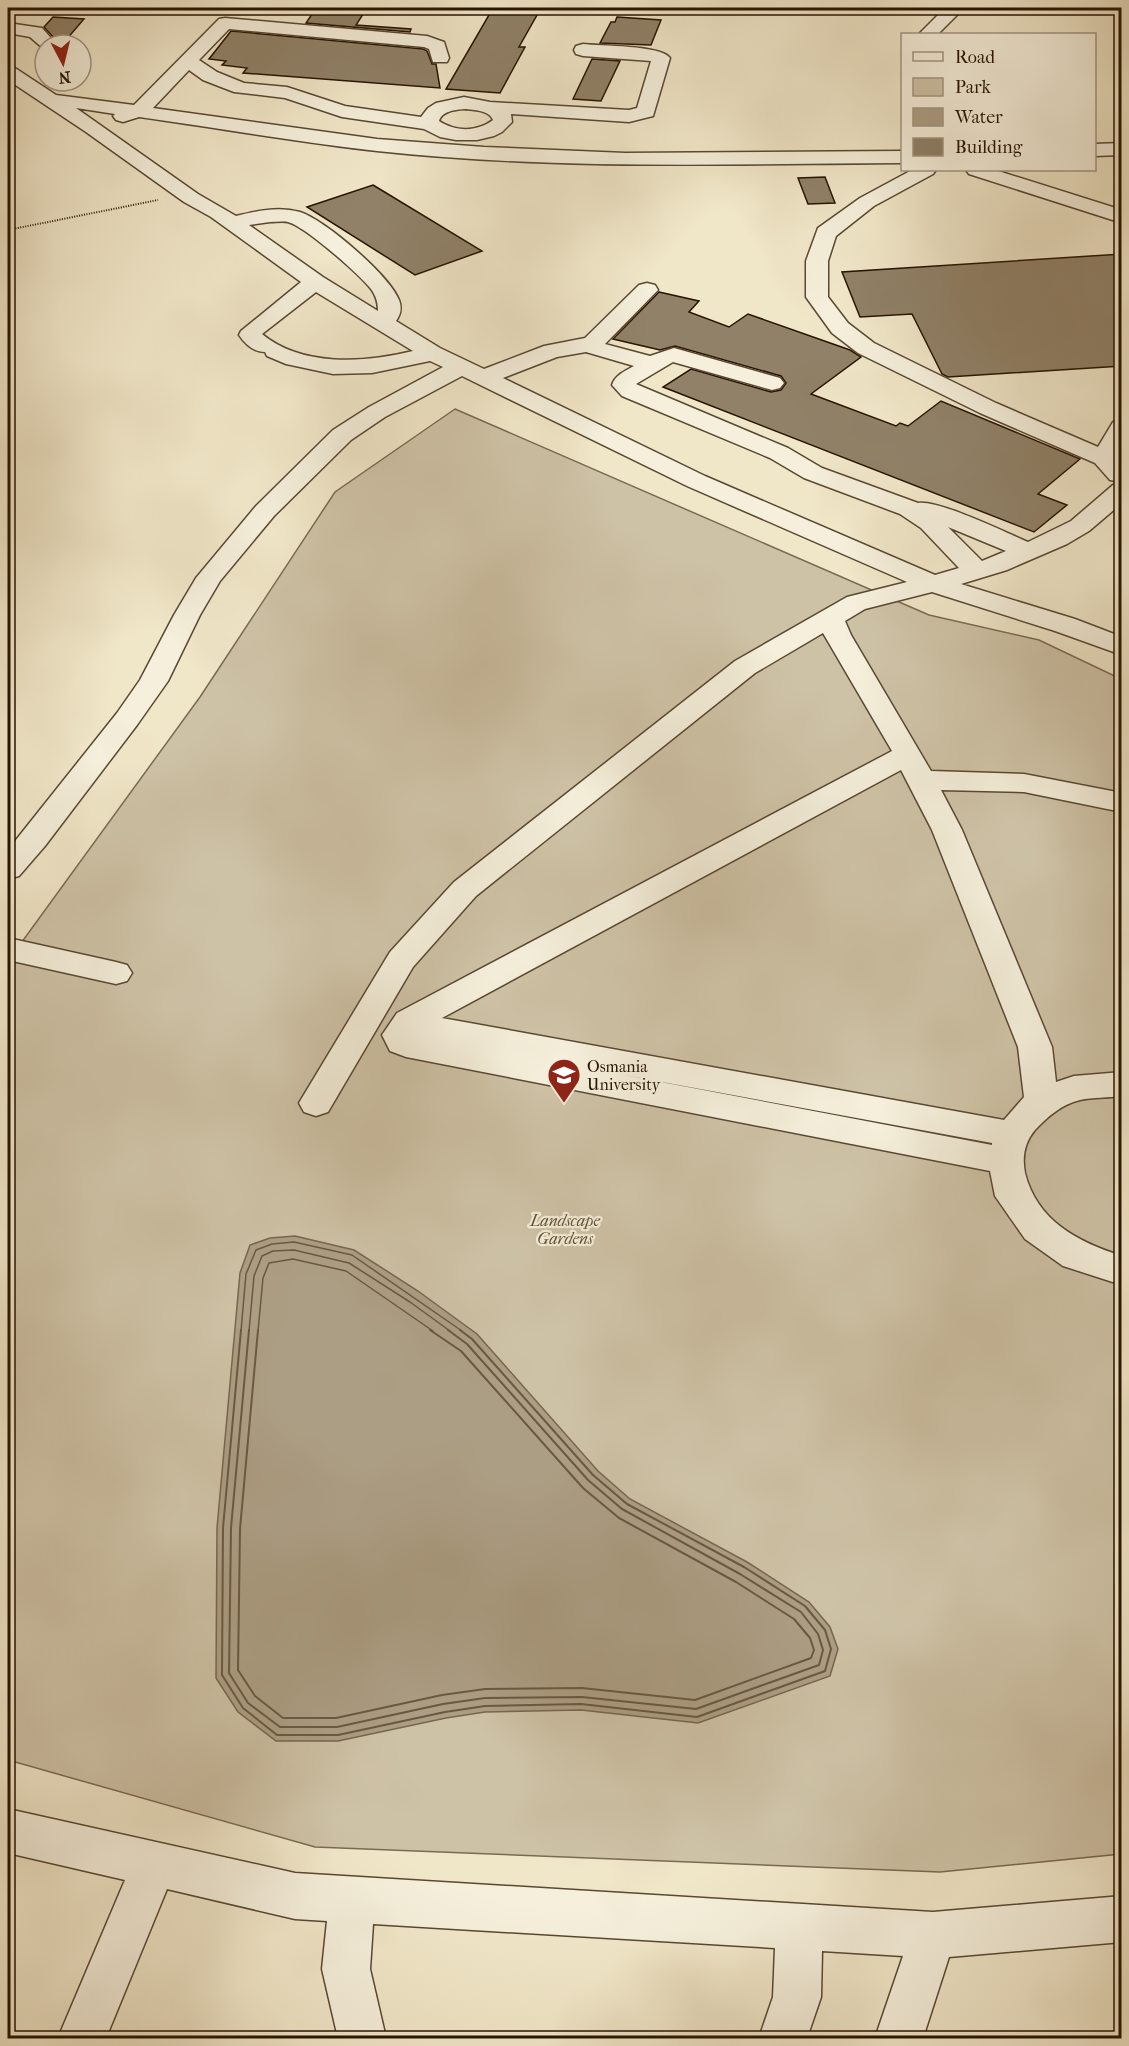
<svg xmlns="http://www.w3.org/2000/svg" width="1129" height="2046" font-family="'IM FELL French Canon',serif">
<style>
.green{fill:#cec2a6;stroke:#7a6a53;stroke-width:1.5}
.water{fill:#ac9e84;stroke:#77664f;stroke-width:1.5}
.lines{fill:none;stroke-linecap:round;stroke-linejoin:round}
.shore-far1{stroke:#6a5842;stroke-width:1.5}
.shore{stroke:#6a5842;stroke-width:2}
.building{fill:#908168;stroke:#271300;stroke-width:1.5}
.minor-casing{stroke:#594832;stroke-width:3}
.path{stroke:#271300;stroke-width:2;stroke-dasharray:1 1.5;stroke-linecap:butt}
.minor{fill:#f5efdb;fill-rule:evenodd}
.labels{text-anchor:middle;dominant-baseline:central;stroke-width:4.5;stroke-linejoin:round;paint-order:stroke}
.poi-label{font-size:16px;fill:#271300;stroke:#f5efdb;text-anchor:start}
.park-label{font-size:16px;font-style:italic;fill:#61503a;stroke:#f5efdb}
</style>
<rect width="100%" height="100%" fill="#f0e6c8"/>
<filter id="stains"><feTurbulence type="fractalNoise" baseFrequency=".00333" numOctaves="4"/><feColorMatrix values="0 0 0 0 .2 0 0 0 0 .09 0 0 0 0 .02 0 0 0 .5 -.17"/></filter>
<radialGradient id="worn" r=".72"><stop offset=".6" stop-color="#630" stop-opacity="0"/><stop offset="1" stop-color="#630" stop-opacity=".3"/></radialGradient>
<path class="green" d="M455 409 929 615 1039 640 1121 679V1854L940 1872 315 1847 8 1760V961L200 697 335 492Z"/>
<path class="water" d="M295 1236 354 1250 418 1291 477 1334 598 1471 630 1499 747 1562 809 1602 830 1627 838 1649 830 1676 698 1723 581 1710 485 1712 446 1718 338 1741H276L238 1712 216 1678 217 1528 240 1273 250 1245 270 1238Z"/>
<g class="lines">
<path class="shore-far1" d="M241 1331 246 1274 256 1250 272 1244 294 1242 352 1255 462 1331
M249 1331 254 1276 262 1256 273 1251 294 1250 349 1263 410 1302 450 1331
M258 1331 263 1278 269 1263 293 1259 346 1271 433 1331"/>
<path class="shore" d="M241 1330 223 1528 222 1675 243 1708 277 1735H338L445 1712 485 1706 581 1704 697 1717 825 1671 831 1649 825 1630 805 1606 744 1567 627 1504 593 1475 472 1339 460 1330
M249 1330 231 1528 229 1673 248 1703 280 1727H337L443 1704 485 1698 582 1697 696 1709 819 1665 823 1650 818 1634 801 1612 740 1574 622 1509 588 1480 467 1344 448 1330
M258 1330 240 1529 238 1670 255 1696 283 1718H336L442 1695 485 1689 582 1688 695 1700 811 1658 814 1650 810 1638 794 1619 736 1582 619 1518 583 1488 461 1351 430 1330"/>
</g>
<path class="building" d="M316 8H367L356 25 411 29 410 32 306 23Z
M493 8H541L519 47H525L500 93 446 89Z
M53 17 84 19 66 40 54 38 44 27Z
M617 17 661 20 651 45 600 43 611 22H615Z
M231 31 423 49 427 51 432 64H436L440 88 243 73 247 68 222 65 226 61 209 59Z
M592 59 620 61 601 101 573 99Z
M825 177 835 203 808 204 798 178Z
M373 185 482 251 415 275 307 207Z
M1122 254V366L948 377 942 374 912 314 860 317 842 272Z
M659 292 699 301 689 312 729 327 748 314 850 350 861 357 811 394 896 426 900 423 908 426 941 401 1080 459 1038 494 1067 505 1034 532 663 387 691 369 771 392 781 390 786 383 781 376 675 346 660 350 613 339Z"/>
<g class="lines">
<g class="minor-casing">
<path id="minor" d="M945 8H964L938 34H919Z
M225 18 427 36 444 42 449 58 447 62H433L429 49 424 47 229 29 199 60 217 72 244 83 287 87 345 106 421 117 428 108 436 103 464 97 490 102 629 110 637 108 651 61 583 56 576 54 574 50 576 46 583 44C600 46 661 45 670 58L653 116 629 122 511 114 512 122 502 132 494 136 477 140H456L440 137 424 129 342 117 285 98 234 92 203 80 189 70 153 108 377 139 484 147 625 153 902 151V163C727 164 551 170 377 151 297 142 218 128 139 117L123 122 116 120 113 116 115 114 76 108 198 194 236 216C257 211 278 206 300 212 325 220 389 275 399 300 402 308 401 314 396 321L440 348 484 369 544 346 585 338 639 285 647 283 655 285 658 290 605 344 650 356 674 348 780 378 784 383 780 388 772 390 673 362 636 384 788 448 822 468 918 503C937 499 1007 533 1028 542L1071 521 1113 485 1122 483V503L1089 531 1067 544 1007 570 961 584 1075 619 1122 637V655L1055 631 932 592 865 609 845 621 851 635 931 771 1024 774 1122 793V812L1024 792 941 790 962 830 1052 1047 1056 1082 1074 1076 1122 1072V1096C1108 1098 1093 1097 1080 1100 1062 1104 1047 1117 1035 1130 1024 1143 1022 1158 1025 1173 1037 1221 1078 1242 1122 1256V1285L1063 1266 1025 1239 995 1196 990 1171 406 1057 390 1051 382 1035 397 1013 892 751 823 633 755 673 476 896 413 967 328 1112 316 1116 304 1112 299 1103 390 952 454 882 735 661 847 597 907 582 687 486 462 376 385 417 351 440 274 516 220 581 200 615 168 681 137 725 45 846 19 876 8 879V850L117 713 140 680 174 615 196 578 256 506 333 430 369 407 443 367 430 361 372 373 333 374 286 364 267 356 265 352C254 352 245 344 239 335L241 331 301 282 211 217 184 202 86 132 8 80V66L15 68 56 95 134 105 219 19ZM464 109C474 110 489 110 493 120 477 132 456 132 439 121 442 111 455 110 464 109ZM270 222C276 222 283 221 288 222 306 227 359 274 371 289 376 296 378 302 378 311L323 277 249 225ZM316 292 413 351C364 363 302 367 262 334ZM586 352 634 366C625 371 615 375 612 385L622 396 770 458 804 478 900 514 921 528 959 568 935 575 705 476 503 378 557 357ZM948 527 1006 551 982 561ZM901 770 932 830 1018 1047 1024 1097 1004 1120 442 1018ZM619 1074 992 1143V1145Z
M8 23 42 28 57 45H45V50L30 37 8 33Z
M1122 143V155L1094 156V144Z
M912 170H936L933 174 874 206 836 236 828 261V297L848 323 874 343 996 403 1098 447 1113 422 1122 420V449L1117 457 1122 463V482L1110 480 1095 463 980 413 858 353 832 333 806 297V261L818 228 860 198Z
M966 170H995L1122 210V223L969 174Z
M8 938 116 962 127 965 132 973 127 981 116 984 8 960Z
M8 1809 295 1873 933 1912 1122 1896V1942L949 1957 923 2038H875L903 1956 822 1951 821 1997 807 2038H759L773 1997 775 1948 373 1924 370 1969 386 2038H338L322 1969 327 1921 295 1919 167 1889 106 2038H58L125 1880 8 1853Z"/>
</g>
<path class="path" d="M8 230 158 200"/>
<use href="#minor" class="minor"/>
</g>
<defs>
<g id="university-pin" transform="scale(1.725)"><path d="M0 17L-7.5 6A9.5 9.5 0 1 1 7.5 6Z" fill="#8f2418" stroke="#f5efdb"/><path d="M0-5L7-2L0 1L-7-2ZM-4 1L0 2.5L4 1V4Q0 6-4 4Z" fill="#fff"/></g>
</defs>
<g fill-rule="evenodd">
<use href="#university-pin" x="564" y="1075"/>
</g>
<g class="labels">
<g class="poi-label">
<text x="587" y="1066">Osmania<tspan x="587" dy="18">University</tspan></text>
</g>
<g class="park-label">
<text x="565" y="1220">Landscape<tspan x="565" dy="18">Gardens</tspan></text>
</g>
</g>
<rect width="1129" height="2046" fill="none" stroke="#f0e6c8" stroke-width="30"/>
<rect x="9" y="9" width="1111" height="2028" fill="none" stroke="#271300" stroke-width="3"/>
<rect x="15" y="15" width="1099" height="2016" fill="none" stroke="#271300" stroke-width="1.5"/>
<rect x="901" y="33" width="195" height="138" fill="#f5efdb" stroke="#a39783" stroke-width="1.5"/>
<rect x="913" y="52" width="30" height="9" fill="#f5efdb" stroke="#a39783" stroke-width="1.5"/>
<text x="955" y="63" font-size="18" fill="#271300">Road</text>
<rect x="913" y="78" width="30" height="18" fill="#cec2a6" stroke="#a39783" stroke-width="1.5"/>
<text x="955" y="93" font-size="18" fill="#271300">Park</text>
<rect x="913" y="108" width="30" height="18" fill="#ac9e84" stroke="#a39783" stroke-width="1.5"/>
<text x="955" y="123" font-size="18" fill="#271300">Water</text>
<rect x="913" y="138" width="30" height="18" fill="#908168" stroke="#a39783" stroke-width="1.5"/>
<text x="955" y="153" font-size="18" fill="#271300">Building</text>
<g transform="translate(63 63) rotate(173)"><circle r="28" fill="#f5efdb" stroke="#a39783" stroke-width="1.5"/>
<path d="M0-4.5L10 22L0 15L-10 22Z" fill="#8f2418"/>
<text y="-9" font-size="16" font-weight="bold" text-anchor="middle" fill="#271300">N</text>
</g>
<rect width="100%" height="100%" filter="url(#stains)"/>
<rect width="100%" height="100%" fill="url(#worn)"/>
</svg>
